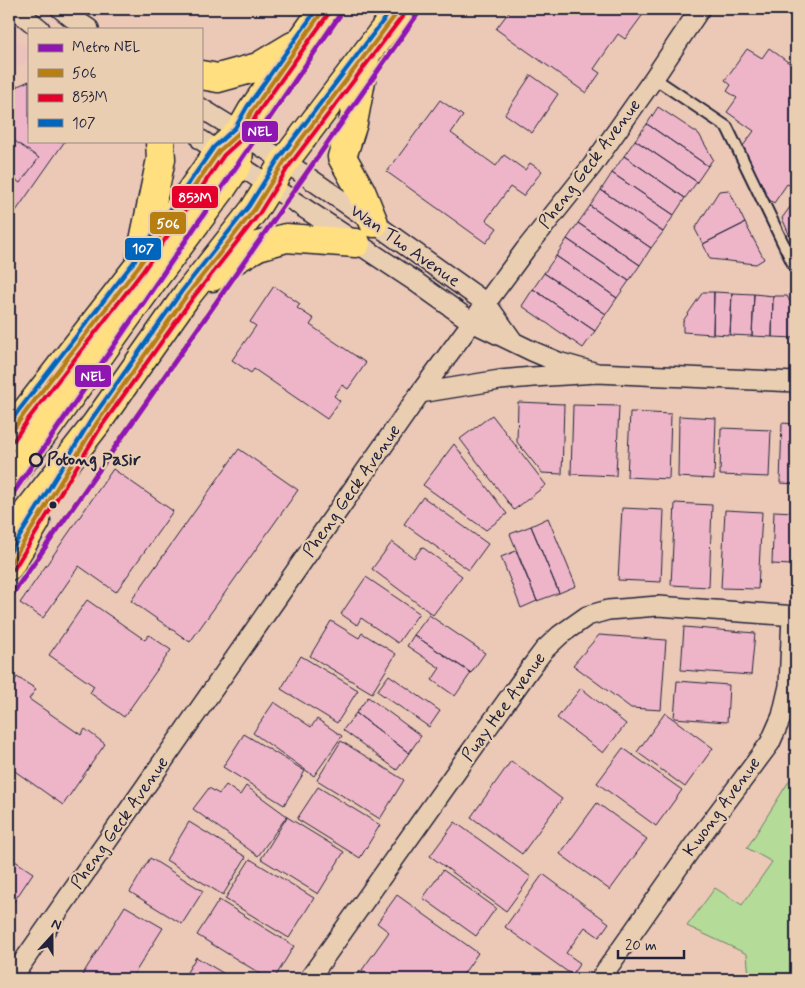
<svg xmlns="http://www.w3.org/2000/svg" width="805" height="988" font-family="Mynerve,sans-serif">
<style>
.built{fill:#ecc3bc}
.green{fill:#b4db97;stroke:#6b7e69}
.building{fill:#eeb5c9;stroke:#22223b}
.lines{fill:none;stroke-linecap:round;stroke-linejoin:round}
.service-casing{stroke:#22223b;stroke-width:14}
.minor-casing{stroke:#22223b;stroke-width:22}
.primary-casing{stroke:#22223b;stroke-width:31}
.service{stroke:#eaceb1;stroke-width:10}
.minor{stroke:#eaceb1;stroke-width:19}
.primary{stroke:#ffdf80;stroke-width:28}
.bus-1-casing{stroke:#eaceb1;stroke-width:8}
.bus-2-casing{stroke:#eaceb1;stroke-width:8}
.bus-3-casing{stroke:#eaceb1;stroke-width:8}
.bus-1{stroke:#b77e12;stroke-width:4}
.bus-2{stroke:#e4002b;stroke-width:4}
.bus-3{stroke:#0065bd;stroke-width:4}
.metro-1-casing{stroke:#eaceb1;stroke-width:9}
.metro-1{stroke:#9016b2;stroke-width:5}
.stop-dot{fill:#eaceb1;stroke:#22223b;stroke-width:2.5}
.bus-dot{fill:#22223b;stroke:#eaceb1;stroke-width:2}
.labels{text-anchor:middle;dominant-baseline:central;stroke-width:4.5;stroke-linejoin:round;paint-order:stroke}
.street-label{font-size:18px;fill:#22223b;stroke:#eaceb1}
.stop-label{font-size:18px;font-weight:bold;fill:#22223b;stroke:#eaceb1;text-anchor:start}
.line-badge{stroke:#eaceb1;stroke-width:2}
.badge-label{font-size:14px;text-anchor:middle;font-weight:bold;fill:#fff}
</style>
<rect width="100%" height="100%" fill="#ebc9b6"/>
<filter id="ink" filterUnits="userSpaceOnUse"><feTurbulence type="fractalNoise" baseFrequency=".02" numOctaves="2"/><feDisplacementMap in="SourceGraphic" scale="10" xChannelSelector="R" yChannelSelector="G"/><feConvolveMatrix kernelMatrix="1 2 1 2 8 2 1 2 1" color-interpolation-filters="sRGB"/></filter>
<g filter="url(#ink)">
<path class="built" d="M9 34 29 48V61L9 70Z"/>
<path class="green" d="M796 770V979H777L749 977 747 954 687 926 715 888 742 905 772 862 747 848Z"/>
<path class="building" d="M511 9H517L522 12 524 9H647L625 39 618 34 594 69 600 73 586 93 496 29Z
M769 48 796 68V179L791 186 787 184 774 203 768 199 743 146 754 131 727 112 737 98 727 91 731 85 725 80 747 49 762 58Z
M531 75 558 94 532 133 505 114Z
M29 81V141H65L9 221V90Z
M440 100 463 116 451 133 496 166 504 155 525 170 530 163 542 171 523 196 510 187 486 220 497 228 486 243 387 172Z
M658 107 699 134 713 159 708 166 647 124Z
M647 124 708 166 697 182 635 140Z
M9 137 39 158 20 183 9 175Z
M635 140 697 182 685 198 624 156Z
M624 156 685 198 674 215 612 173Z
M612 173 674 215 663 232 601 190Z
M601 190 663 232 651 248 590 206Z
M729 190 745 223 703 244 695 229 719 191Z
M796 199V250L782 218Z
M590 206 651 248 640 265 578 223Z
M578 223 640 265 629 281 567 239Z
M745 223 764 259 756 264 710 259 703 244Z
M567 239 629 281 617 298 556 256Z
M556 256 617 298 606 314 544 273Z
M544 273 606 314 595 331 533 289Z
M274 286 300 304 297 308 314 319 310 325 366 363 348 389 342 385 334 396 340 401 327 419 254 369 251 373 232 360 256 326 250 322Z
M533 289 595 331 583 348 522 306Z
M703 292H714L713 334 683 332V321Z
M714 292 732 293 730 335 713 334Z
M732 293 754 294 752 336 730 335Z
M754 294 773 296 772 337 752 336Z
M773 296H787L796 313V338L772 337Z
M518 402 564 404 562 474 542 473 517 442Z
M573 405 619 406 616 476 571 474Z
M630 412 671 414 669 479 627 477Z
M492 415 546 485 514 510 460 439Z
M679 416 716 418 714 479 678 477Z
M782 423 796 424V484L780 483Z
M721 428 771 430 769 477 720 475Z
M454 444 507 514 486 530 423 485Z
M239 449 298 490 190 642 131 601Z
M113 469 173 511 116 592 79 566 43 618 20 603Z
M423 497 488 544 469 570 404 524Z
M675 503 712 505 709 587 671 585Z
M622 508 664 510 661 582 618 580Z
M725 510 762 512 758 589 721 588Z
M774 511 794 512 792 565 772 564Z
M794 512H796V566L792 565Z
M548 518 576 586 559 593 531 526Z
M531 526 559 593 537 601 510 534Z
M392 542 414 558 422 547 462 576 433 615 372 569Z
M516 551 537 601 521 608 501 557Z
M366 577 419 613 398 643 361 618 357 625 341 614Z
M87 600 145 640 149 635 171 650 124 717 90 693 94 686 49 655Z
M429 615 485 653 471 673 414 635Z
M331 621 359 638 362 633 396 654 372 693 310 656Z
M684 627 755 633 751 675 681 670Z
M414 635 471 673 455 696 432 680 440 668 407 646Z
M599 635 666 640 661 710 631 708 573 665Z
M301 656 358 690 337 723 281 689Z
M389 675 440 711 429 727 377 691Z
M17 677 36 689 29 699 81 735 85 729 105 744 63 805 9 767V689Z
M677 681 729 685 727 722 674 718Z
M581 688 626 724 603 753 557 718Z
M368 697 421 736 409 753 356 713Z
M274 702 311 727 317 719 342 736 314 776 253 733Z
M356 713 409 753 397 770 343 730Z
M665 713 713 748 685 787 637 752Z
M244 734 305 771 284 805 223 767Z
M341 741 404 780 380 819 317 780Z
M623 748 682 790 656 826 597 783Z
M511 761 562 799 522 854 471 817Z
M226 785 240 795 246 786 287 816 258 856 193 809 209 788 219 794Z
M318 787 380 825 360 858 297 819Z
M597 803 647 839 610 890 560 854Z
M287 817 344 852 318 894 261 859Z
M189 822 246 857 223 895 166 860Z
M455 822 531 877 506 911 430 856Z
M9 857 33 873 9 909Z
M150 858 203 891 182 924 130 892Z
M250 859 314 898 289 938 225 899Z
M443 870 496 908 476 936 423 898Z
M543 874 609 923 599 937 585 927 566 953 580 963 572 975 505 927Z
M397 895 478 953 460 979H454L447 974 443 979H374L362 970 389 932 377 923Z
M219 900 294 946 274 979H269L197 935Z
M125 906 163 928 131 979H84L81 977Z
M196 957 233 979H195L186 974Z
M360 971 369 979H353Z"/>
<g class="lines">
<g class="service-casing">
<path id="service" d="M654 78 727 127 796 270"/>
</g>
<g class="minor-casing">
<path id="minor" d="M15 9 40 29
M61 9 71 17 89 29
M201 108 240 132 312 180 374 223 486 303 513 341
M201 140 413 280 472 322 532 351 558 362 597 373
M420 393 500 380 533 377 597 373 796 382
M11 979 420 393 525 250 592 166 654 78 700 9
M309 979 476 744 529 670 544 650 560 635 587 616 608 610 658 606 796 616
M600 979 694 845 770 743 782 716 789 686 792 615"/>
</g>
<g class="primary-casing">
<path id="primary" d="M365 59 353 123 342 157 361 191 374 223
M201 75 218 78 258 67 293 46
M141 255 161 159 160 141
M212 277 234 260 258 246 286 238 356 243
M9 436 24 414 138 267 219 151 240 132
M9 479 48 427 153 280 222 188 238 164 240 132 252 111 324 9
M9 536 96 424 187 295 254 210 284 162 400 9
M9 566 36 521"/>
</g>
<use href="#service" class="service"/>
<use href="#minor" class="minor"/>
<use href="#primary" class="primary"/>
<g class="bus-1-casing">
<path id="bus-1" d="M9 436 24 414 138 267 219 151 240 132 252 111 324 9
M9 566 96 424 187 295 254 210 284 162 400 9"/>
</g>
<g class="bus-2-casing">
<path id="bus-2" d="M14 440 29 418 143 271 224 155 245 136 257 114 329 13
M14 569 101 427 192 299 259 214 289 166 405 13"/>
</g>
<g class="bus-3-casing">
<path id="bus-3" d="M9 425 19 410 133 263 214 147 235 128 247 107 317 9
M9 554 91 420 182 291 249 206 279 158 392 9"/>
</g>
<use href="#bus-1" class="bus-1"/>
<use href="#bus-2" class="bus-2"/>
<use href="#bus-3" class="bus-3"/>
<g class="metro-1-casing">
<path id="metro-1" d="M9 499 344 9
M9 599 421 9"/>
</g>
<use href="#metro-1" class="metro-1"/>
</g>
</g>
<circle class="stop-dot" cx="36" cy="460" r="6"/>
<circle class="bus-dot" cx="53" cy="505" r="4.5"/>
<g class="labels">
<g class="street-label">
<text transform="translate(590 164) rotate(-53)">Pheng Geck Avenue</text>
<text transform="translate(405 246) rotate(35)">Wan Tho Avenue</text>
<text transform="translate(352 491) rotate(-55)">Pheng Geck Avenue</text>
<text transform="translate(504 707) rotate(-54)">Puay Hee Avenue</text>
<text transform="translate(722 807) rotate(-54)">Kwong Avenue</text>
<text transform="translate(120 823) rotate(-55)">Pheng Geck Avenue</text>
</g>
<g class="stop-label">
<text x="47" y="460">Potong Pasir</text>
</g>
</g>
<g class="line-badge">
<rect x="241" y="120" width="38" height="23" rx="5" fill="#9016b2"/>
<rect x="171" y="185" width="48" height="24" rx="5" fill="#e4002b"/>
<rect x="149" y="211" width="38" height="24" rx="5" fill="#b77e12"/>
<rect x="124" y="237" width="38" height="24" rx="5" fill="#0065bd"/>
<rect x="74" y="364" width="38" height="24" rx="5" fill="#9016b2"/>
</g>
<g class="badge-label">
<text x="260" y="136">NEL</text>
<text x="195" y="202">853M</text>
<text x="168" y="228">506</text>
<text x="143" y="253">107</text>
<text x="93" y="381">NEL</text>
</g>
<rect width="805" height="988" fill="none" stroke="#eaceb1" stroke-width="30"/>
<rect x="15" y="15" width="775" height="958" fill="none" stroke="#22223b" stroke-width="2" filter="url(#ink)"/>
<rect x="28" y="28" width="175" height="115" fill="#eaceb1" stroke="#9a8982"/>
<rect x="38" y="44" width="25" height="8" fill="#9016b2" stroke="#9a8982"/>
<text x="72" y="52" font-size="15" fill="#22223b">Metro NEL</text>
<rect x="38" y="69" width="25" height="8" fill="#b77e12" stroke="#9a8982"/>
<text x="72" y="78" font-size="15" fill="#22223b">506</text>
<rect x="38" y="94" width="25" height="8" fill="#e4002b" stroke="#9a8982"/>
<text x="72" y="102" font-size="15" fill="#22223b">853M</text>
<rect x="38" y="119" width="25" height="8" fill="#0065bd" stroke="#9a8982"/>
<text x="72" y="128" font-size="15" fill="#22223b">107</text>
<g transform="translate(52 936) rotate(21)" stroke="#eaceb1" stroke-width="4" paint-order="stroke">
<path d="M0-4L9 19L0 12L-9 19Z" fill="#22223b"/>
<text y="-8" font-size="14" font-weight="bold" text-anchor="middle" fill="#22223b">N</text>
</g>
<path d="M618 950v8h66v-8" fill="none" stroke="#22223b" stroke-width="2.5"/>
<text x="625" y="950" font-size="15" fill="#22223b" stroke="#eaceb1" stroke-width="4" paint-order="stroke">20 m</text>
</svg>
